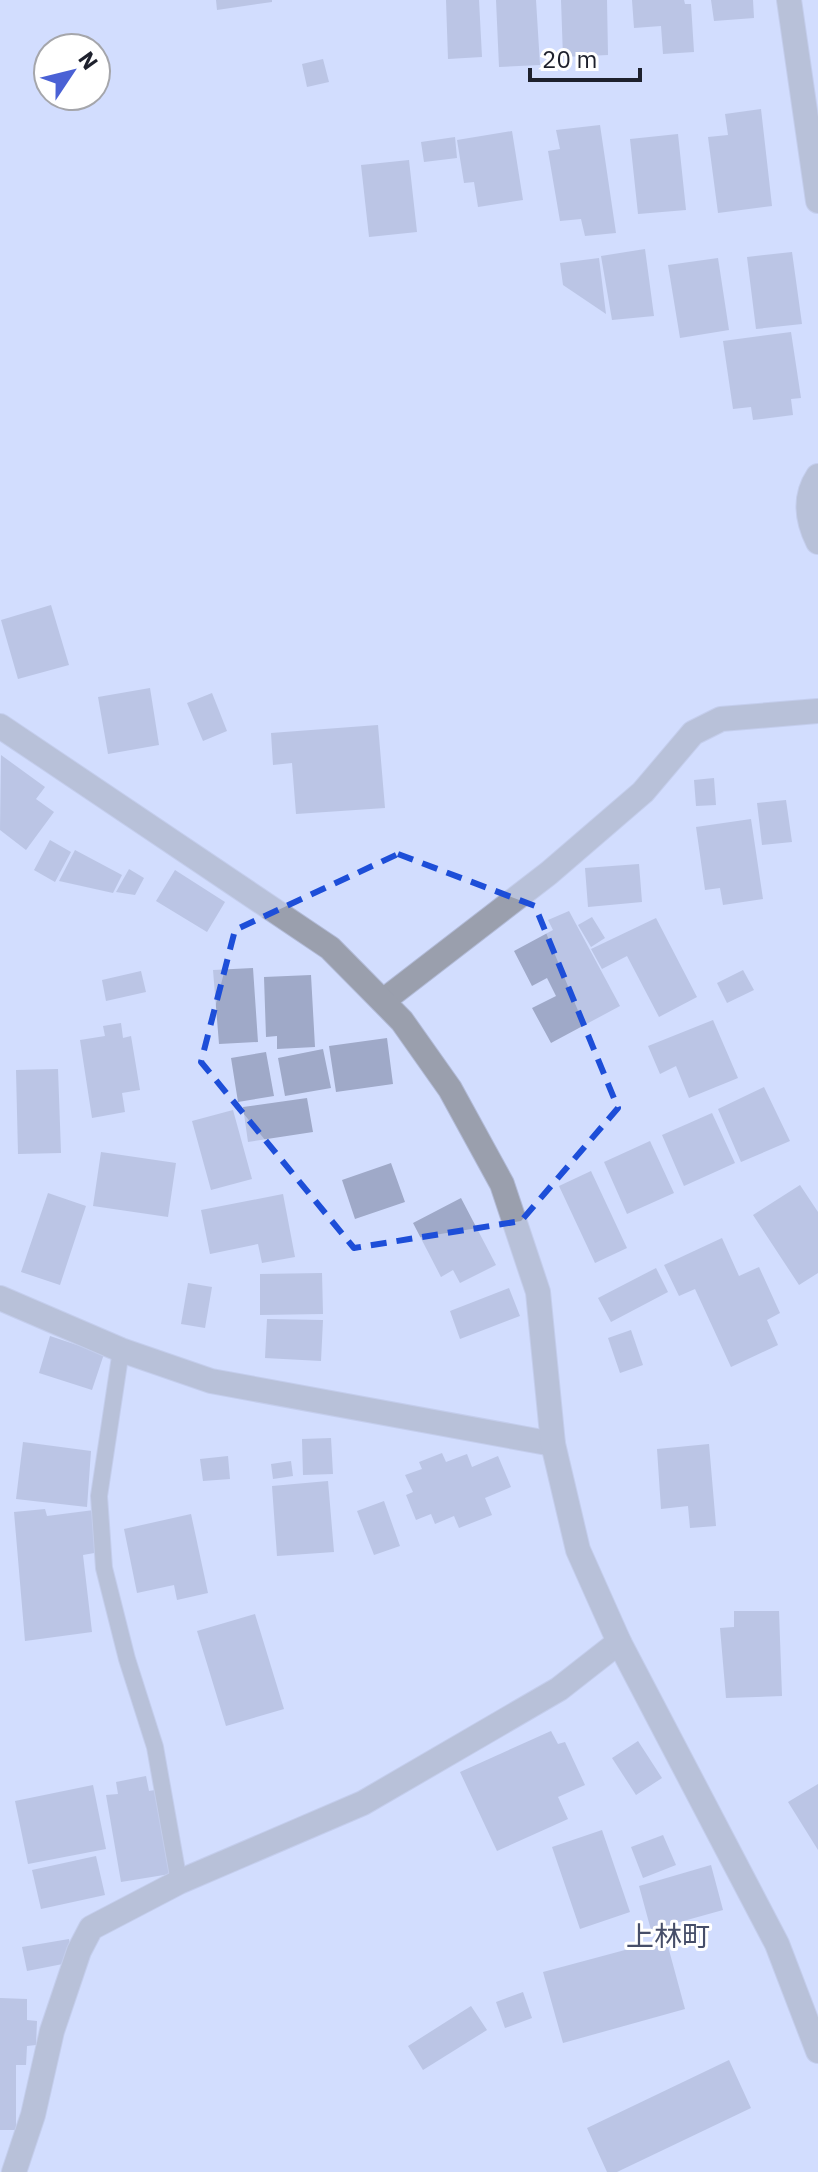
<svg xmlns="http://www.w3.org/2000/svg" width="818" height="2172" font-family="'IBM Plex Sans','Noto Sans JP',sans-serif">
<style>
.building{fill:#9fa9c8}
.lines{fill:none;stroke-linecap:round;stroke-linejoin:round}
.service-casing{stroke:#b2bbd8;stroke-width:18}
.minor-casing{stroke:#b2bbd8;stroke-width:26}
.tertiary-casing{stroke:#b2bbd8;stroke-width:26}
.service{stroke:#9a9fad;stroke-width:16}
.minor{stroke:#9a9fad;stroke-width:24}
.tertiary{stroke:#9a9fad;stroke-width:24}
.marked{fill:none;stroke:#1d4ed8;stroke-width:6;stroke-dasharray:16 10;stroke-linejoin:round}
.labels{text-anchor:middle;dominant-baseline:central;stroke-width:6;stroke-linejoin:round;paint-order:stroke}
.quarter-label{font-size:28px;fill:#464e69;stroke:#fff}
</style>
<rect width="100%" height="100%" fill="#d2ddfe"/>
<path class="building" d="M216 0H272V2L217 10Z
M446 0H479L482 57 448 59Z
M496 0H536L540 65 499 67Z
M561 0H607L608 55 563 57Z
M632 0H684L685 4H691L694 52 663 54 661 26 634 28Z
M711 0H753L754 18 714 21Z
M323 59 329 82 307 87 302 64Z
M761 109 772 206 718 213 708 137 728 135 725 114Z
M600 125 616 233 585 236 581 219 560 221 548 151 560 149 556 130Z
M512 131 523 200 478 207 474 182 464 183 457 140Z
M678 134 686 210 638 214 630 139Z
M455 137 457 158 424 162 421 142Z
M409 160 417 232 369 237 361 165Z
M645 249 654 316 612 320 601 256Z
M792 252 802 324 756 329 747 257Z
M599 258 606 314 563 285 560 263Z
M718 258 729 330 680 338 668 265Z
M791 332 801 398 791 399 793 415 753 420 751 407 733 409 723 341Z
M51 605 69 665 18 679 1 620Z
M150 688 159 745 108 754 98 697Z
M212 693 227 731 203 741 187 703Z
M378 725 385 808 296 814 292 763 273 765 271 733Z
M1 755 45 787 36 799 54 812 26 850 0 830Z
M714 778 716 805 696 806 694 780Z
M786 800 792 842 762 845 757 803Z
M751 819 763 899 723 905 720 888 705 890 696 827Z
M50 840 71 852 55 882 34 870Z
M75 850 122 875 113 893 59 881Z
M639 864 642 902 588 907 585 868Z
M129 869 144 878 135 895 116 892Z
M175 870 225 902 207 932 156 901Z
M569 911 620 1006 551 1043 532 1008 556 996 547 978 532 986 514 951 553 930 548 920Z
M592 917 605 938 591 947 578 925Z
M656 918 697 997 659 1017 627 956 602 969 591 949Z
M253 968 258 1042 219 1044 213 970Z
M743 970 754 990 727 1003 717 983Z
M141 971 146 992 106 1001 102 980Z
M311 975 315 1047 277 1049V1036L266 1037 264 977Z
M713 1020 738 1078 689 1098 676 1066 660 1074 648 1046Z
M121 1023 123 1038 131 1036 140 1090 122 1093 125 1112 92 1118 80 1040 105 1036 103 1026Z
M387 1038 393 1084 336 1092 329 1046Z
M323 1049 331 1088 285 1096 278 1058Z
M266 1052 274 1096 238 1102 231 1058Z
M58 1069 61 1153 18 1154 16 1070Z
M764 1087 790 1141 741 1162 718 1109Z
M307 1098 313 1132 248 1142 243 1107Z
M233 1110 252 1179 211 1190 192 1121Z
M712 1113 735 1163 684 1186 662 1135Z
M650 1141 674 1193 627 1214 604 1162Z
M101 1152 176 1163 168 1217 93 1206Z
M391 1163 405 1202 355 1219 342 1180Z
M591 1171 627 1248 595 1263 559 1186Z
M800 1185 818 1212V1273L799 1285 753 1215Z
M48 1193 86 1206 60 1285 21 1272Z
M283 1194 295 1257 262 1263 258 1244 210 1254 201 1210Z
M461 1198 496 1265 460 1283 453 1270 441 1277 413 1223Z
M722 1238 739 1276 759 1267 780 1313 767 1320 778 1345 731 1367 695 1289 679 1296 664 1265Z
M656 1268 668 1292 611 1322 598 1298Z
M322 1273 323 1314 260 1315V1274Z
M188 1283 212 1287 205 1328 181 1324Z
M509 1288 520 1316 460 1339 450 1311Z
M267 1319 323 1320 321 1361 265 1358Z
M631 1330 643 1365 620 1373 608 1338Z
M50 1336 104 1354 92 1390 39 1373Z
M331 1438 333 1474 303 1475 302 1439Z
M23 1442 91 1451 87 1507 16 1499Z
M709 1444 716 1526 690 1528 688 1506 661 1509 657 1449Z
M442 1453 446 1462 467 1454 472 1467 498 1456 511 1487 485 1498 492 1515 459 1528 454 1516 435 1524 431 1514 416 1520 406 1495 413 1492 405 1475 422 1469 419 1462Z
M228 1456 230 1479 203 1481 200 1459Z
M291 1461 293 1476 273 1479 271 1464Z
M328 1481 334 1552 277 1556 272 1486Z
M384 1501 400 1546 374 1555 357 1511Z
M45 1509 47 1516 94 1510 100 1552 83 1555 92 1632 25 1641 14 1512Z
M191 1514 208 1593 177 1600 174 1585 137 1593 124 1529Z
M734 1611H779L782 1696 726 1698 720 1628 734 1627Z
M255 1614 284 1709 226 1726 197 1631Z
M551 1731 558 1744 565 1742 585 1785 558 1797 568 1819 497 1851 460 1772Z
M638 1741 662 1778 636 1795 612 1758Z
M146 1776 149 1791 155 1790 170 1874 121 1882 106 1795 118 1794 116 1782Z
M818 1784V1850L788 1802Z
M93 1785 106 1849 28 1864 15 1801Z
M602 1830 630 1912 580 1929 552 1847Z
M663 1835 676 1865 643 1878 631 1847Z
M96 1856 105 1895 41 1909 32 1870Z
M711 1865 723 1910 651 1930 639 1886Z
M69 1939 73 1962 27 1971 22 1947Z
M666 1939 685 2009 563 2043 543 1972Z
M523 1992 532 2018 505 2028 496 2002Z
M0 1998 27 1999V2020L37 2021 36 2045 27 2046 26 2065H16V2130H0Z
M471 2006 487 2030 423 2070 408 2046Z
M729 2060 751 2108 617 2172H607L587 2128Z"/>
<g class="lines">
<g class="service-casing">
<path id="service" d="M121 1350 99 1496 104 1568 127 1659 155 1747 179 1882"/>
</g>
<g class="minor-casing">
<path id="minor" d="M789 0 818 201
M818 476C804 497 807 520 818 542
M383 1001 549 873 643 792 693 733 721 719 818 711
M0 1298 121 1350 211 1381 553 1444
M14 2172 33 2115 52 2031 79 1951 91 1928 179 1882 363 1803 559 1689 619 1642"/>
</g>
<g class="tertiary-casing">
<path id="tertiary" d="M0 726 330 948 402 1021 450 1089 502 1184 538 1292 553 1444 578 1550 619 1642 777 1944 818 2051"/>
</g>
<use href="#service" class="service"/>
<use href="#minor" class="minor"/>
<use href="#tertiary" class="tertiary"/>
</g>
<path d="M0 0H818V2172H0ZM398 854 535 906 618 1108 521 1221 354 1248 201 1062 235 930Z" fill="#d2ddfe" fill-opacity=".55" fill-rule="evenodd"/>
<path class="marked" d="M398 854 535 906 618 1108 521 1221 354 1248 201 1062 235 930Z"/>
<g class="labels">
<g class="quarter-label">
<text x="668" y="1935">上林町</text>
</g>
</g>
<g transform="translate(72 72) rotate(55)"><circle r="38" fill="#ffffff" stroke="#a5a6ab" stroke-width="2"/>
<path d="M0-6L14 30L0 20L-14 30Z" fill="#4a61d5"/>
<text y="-12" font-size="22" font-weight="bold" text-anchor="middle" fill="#1e212d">N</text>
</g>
<path d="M530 68v12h110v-12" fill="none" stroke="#1e212d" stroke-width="4"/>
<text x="542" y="68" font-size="24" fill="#1e212d" stroke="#ffffff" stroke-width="6" paint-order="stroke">20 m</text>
</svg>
